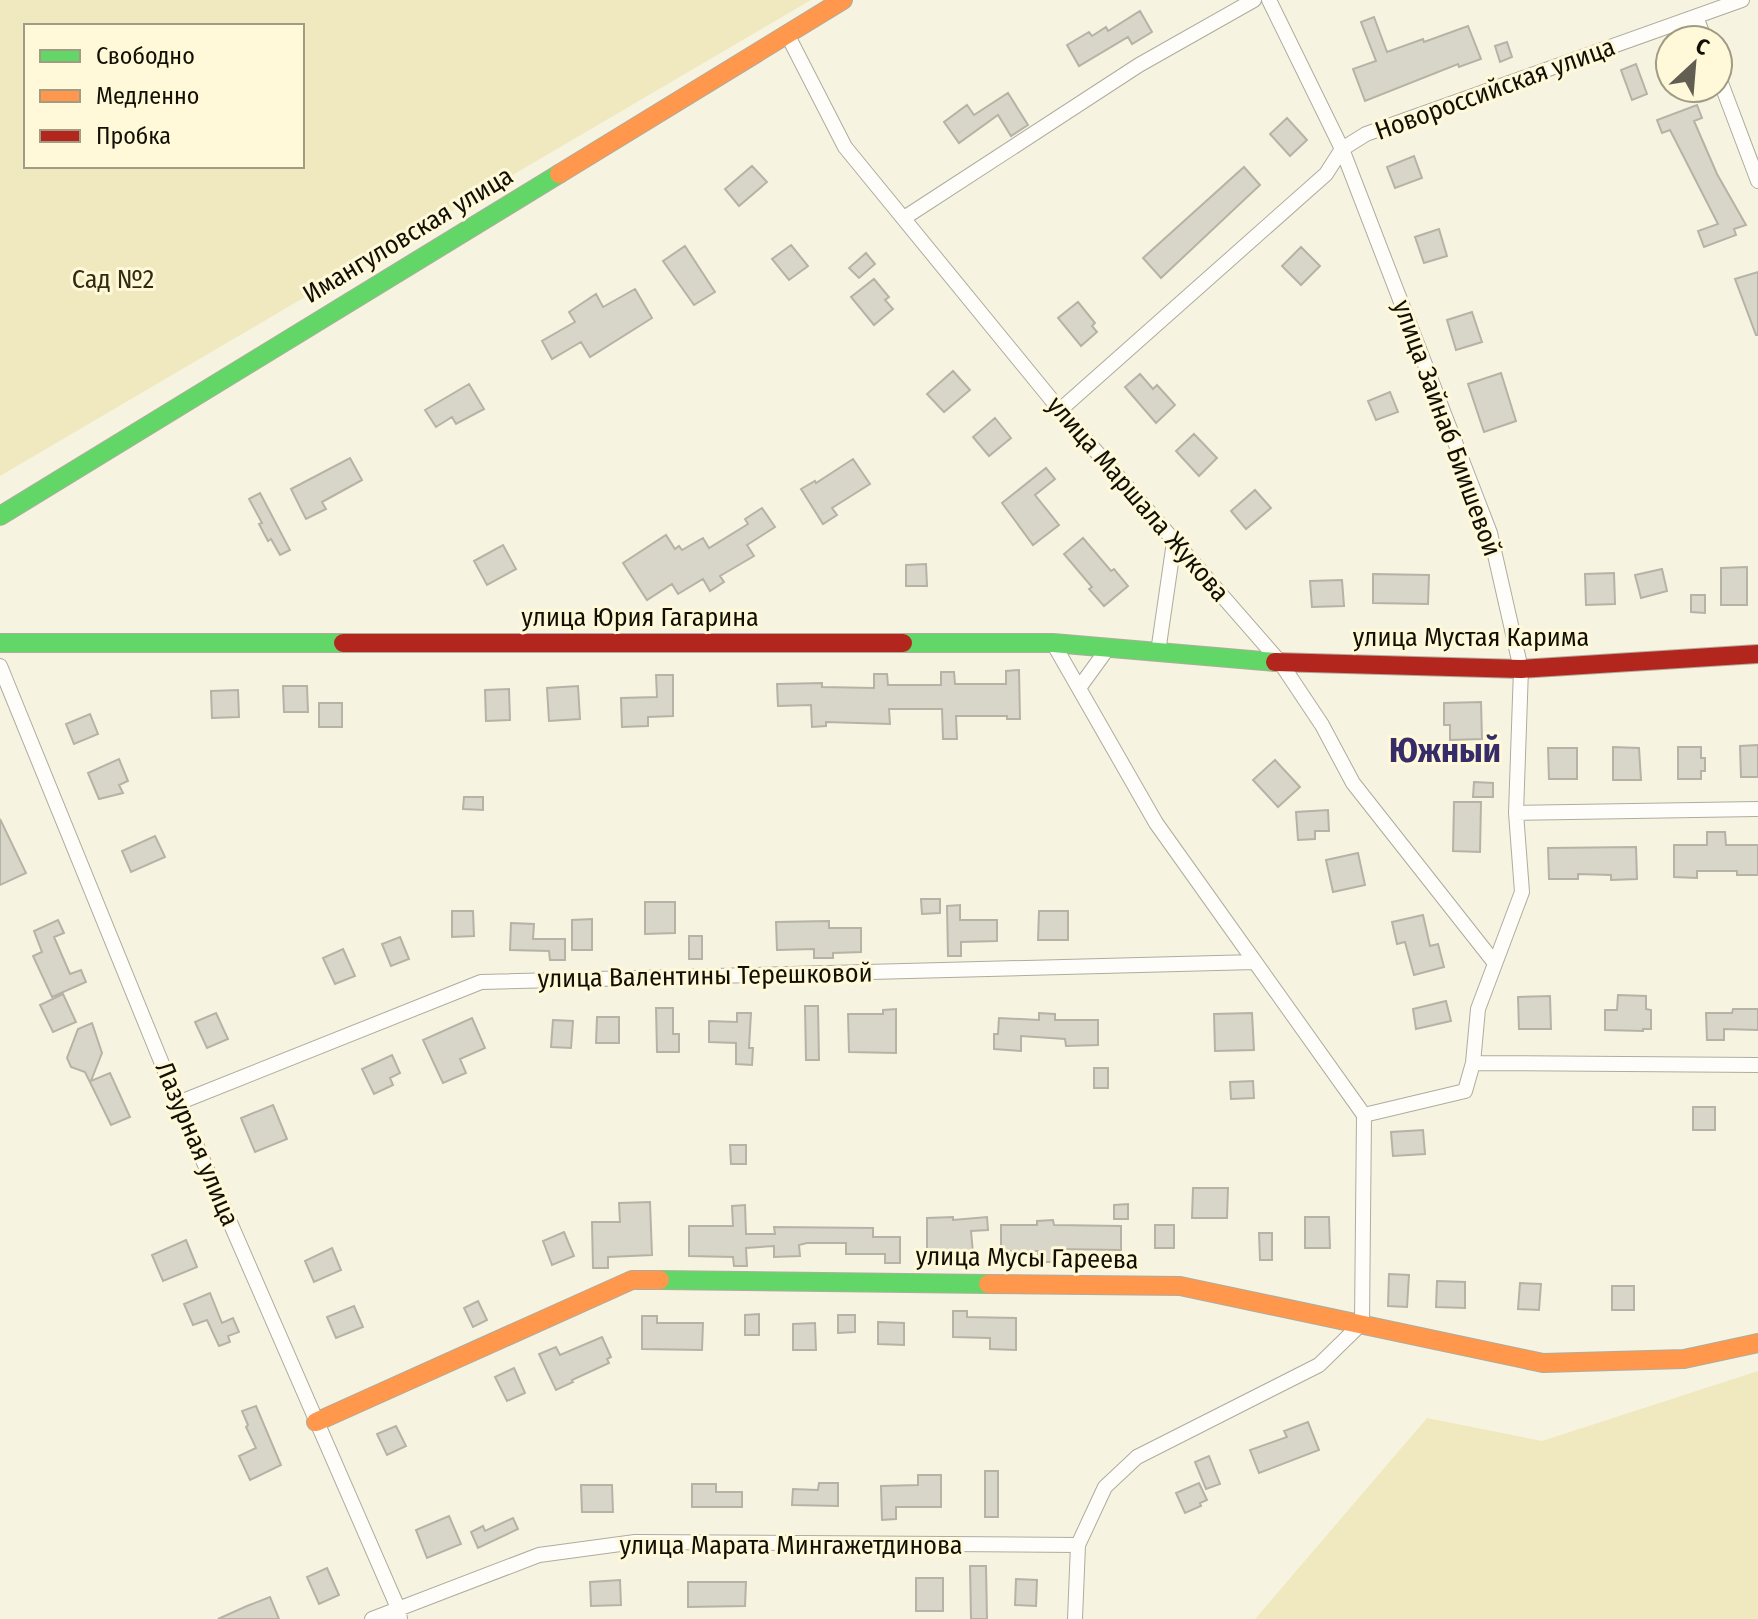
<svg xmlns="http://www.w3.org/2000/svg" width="1758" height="1619" font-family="'Fira Sans Condensed',sans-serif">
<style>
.green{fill:#f0e9bf;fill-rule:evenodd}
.building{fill:#d8d6c8;stroke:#b6b3a6;stroke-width:2}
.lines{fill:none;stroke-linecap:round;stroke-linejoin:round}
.street-casing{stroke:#aeac9e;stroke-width:16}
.fast-casing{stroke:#aeac9e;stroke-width:20}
.slow-casing{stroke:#aeac9e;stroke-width:20}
.jam-casing{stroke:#aeac9e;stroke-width:20}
.street{stroke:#fefdfa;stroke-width:14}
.fast{stroke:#63d668;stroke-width:18}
.slow{stroke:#ff974d;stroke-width:18}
.jam{stroke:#b3261e;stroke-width:18}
.labels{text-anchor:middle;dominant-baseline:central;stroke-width:6;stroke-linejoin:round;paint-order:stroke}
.street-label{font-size:26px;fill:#121005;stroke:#fff9d9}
.park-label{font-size:26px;fill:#312c0f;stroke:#fff9d9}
.district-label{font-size:34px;font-weight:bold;fill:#352c68;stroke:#fff9d9}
</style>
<rect width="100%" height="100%" fill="#f7f3e1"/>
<path class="green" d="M0 0H811L0 476ZM26 26H302V166H26Z
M1758 1371V1619H1255L1427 1418 1542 1441Z"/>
<path class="building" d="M1140 11 1152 32 1132 44 1128 37 1079 66 1067 45 1089 32 1092 36 1106 27 1108 31Z
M1374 17 1387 52 1423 39 1424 42 1468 26 1481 59 1459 67 1458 64 1365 101 1353 69 1376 61 1361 22Z
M1507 42 1512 57 1500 62 1495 46Z
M1636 64 1647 94 1632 100 1621 70Z
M1008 93 1028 125 1011 136 998 115 959 143 944 122 967 105 974 115Z
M1697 105 1702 118 1694 121 1717 174 1746 225 1734 229 1736 235 1704 247 1698 231 1718 224 1670 130 1662 133 1657 120Z
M1287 118 1307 140 1290 156 1270 134Z
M1414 156 1422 178 1395 188 1387 167Z
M752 166 767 182 739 206 725 189Z
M1244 167 1260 185 1161 278 1143 258Z
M1439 229 1447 256 1424 263 1415 237Z
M791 245 808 266 789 280 772 259Z
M685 246 715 292 694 305 663 261Z
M1301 247 1320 266 1301 285 1282 266Z
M866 253 875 264 859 278 849 268Z
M1758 272V335H1756L1735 279Z
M874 279 889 297 885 300 893 309 874 325 851 297Z
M635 289 652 318 590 357 581 342 552 359 542 341 575 322 569 312 596 294 603 307Z
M1078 302 1095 323 1092 326 1097 332 1081 346 1058 318Z
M1472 312 1482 342 1456 350 1447 320Z
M953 371 970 390 944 412 927 394Z
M1501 373 1516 421 1484 432 1468 384Z
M1140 374 1153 389 1157 385 1175 405 1156 423 1125 387Z
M469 384 484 409 456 424 452 417 436 427 425 410Z
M1390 392 1398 412 1376 420 1368 401Z
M995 418 1011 438 989 456 973 437Z
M1194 434 1217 458 1199 476 1176 451Z
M350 458 362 480 322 502 326 509 306 519 291 489Z
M853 459 870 484 832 508 837 515 823 524 801 489 815 481 816 483Z
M1046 468 1055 479 1035 495 1059 525 1033 545 1002 503Z
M1255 490 1271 508 1246 529 1231 511Z
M260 493 290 550 280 555 271 539 268 541 259 524 262 523 249 499Z
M762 508 775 527 747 545 754 556 720 576 724 582 710 591 703 579 678 594 672 584 647 600 623 563 666 535 675 549 679 546 682 550 703 538 709 548 748 524 745 519Z
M1083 538 1111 571 1114 569 1128 586 1104 606 1089 589 1092 587 1064 554Z
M503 545 516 569 487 585 474 561Z
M926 564 927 586H906V565Z
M1747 567V605H1721V568Z
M1662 569 1667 591 1641 598 1635 575Z
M1614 573 1615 604 1586 605 1585 574Z
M1373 574 1429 575 1428 604 1373 603Z
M1342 580 1344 606 1312 607 1310 581Z
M1691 595H1705V613L1691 612Z
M1019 670 1020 719H1007V716H956L957 739H943L942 709H889L890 724 826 722V726L812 727 811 705 778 706 777 684 822 683V687L874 688V674H887L888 685H941V672H954L955 684H1006V671Z
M656 675H673V716L648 717V726L622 727 621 698 657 697Z
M283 686H307L308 712H284Z
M578 686 580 719 549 721 547 688Z
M509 689 510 720 486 721 485 690Z
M238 690 239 717 212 718 211 691Z
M1481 702 1482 739 1450 740V725H1444V703Z
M319 703H342V727H319Z
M90 714 98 734 74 744 66 724Z
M1758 745V777H1741L1740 746Z
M1613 747 1639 748 1641 780H1613Z
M1678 747H1701V758H1705V771H1701V779H1678Z
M1548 748H1577V779H1549Z
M119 759 128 781 119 785 123 793 99 799 88 773Z
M1275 760 1300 787 1278 807 1253 780Z
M1474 782 1493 783V797H1473Z
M464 797H483V810L463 809Z
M1454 802H1481L1480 852 1453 851Z
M1328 810 1329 831H1315V839L1298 840 1296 812Z
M0 819 26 873 0 885Z
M1707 832H1725L1726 845H1758V875H1737V871H1697V878L1674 877V845H1707Z
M155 836 165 857 131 872 122 851Z
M1636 847 1637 879 1611 880V875L1578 874V879H1549L1548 848Z
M1358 853 1365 885 1333 892 1326 860Z
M921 899H940V913L922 914Z
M645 902H675V933L645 934Z
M960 905V920H997V941L961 942V956H948L947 906Z
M452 911H473L474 936 452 937Z
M1039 911H1068V940H1038Z
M1423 915 1430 946 1438 944 1444 967 1414 975 1405 942 1397 944 1392 922Z
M592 919V950H572V920Z
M58 920 64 933 54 937 70 974 81 970 86 982 52 997 33 956 42 952 34 931Z
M829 921V928H861V952L833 953V958H814V949L777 950 776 922Z
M511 923 534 924 533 939H565V960H550L549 951 510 950Z
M689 936H702V959H689Z
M400 937 409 959 391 966 382 944Z
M343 949 355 976 335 984 323 958Z
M63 994 76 1022 53 1032 40 1005Z
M1618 995 1646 996V1009L1651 1010V1029H1643V1031L1605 1030V1010H1617Z
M1550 996 1551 1029H1519L1518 997Z
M1446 1001 1451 1021 1416 1029 1413 1009Z
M805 1006H818L819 1060H806Z
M656 1008H673V1034H679V1052H657Z
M896 1009V1053L849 1052 848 1014H883V1010Z
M1733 1009H1758V1030L1724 1029V1040H1707L1706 1013H1732Z
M216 1013 228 1039 207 1048 195 1022Z
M737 1013H751L749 1048H753L752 1065 736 1064V1043L709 1042V1021L737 1022Z
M1039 1013 1055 1014V1020H1098V1045L1066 1046 1065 1039 1021 1036V1051L994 1049V1034H998L999 1018 1039 1020Z
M1252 1013 1254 1050 1215 1051 1214 1014Z
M597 1017H619V1043H596Z
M472 1018 485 1048 460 1059 466 1073 443 1083 423 1040Z
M553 1020 573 1021 571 1048 551 1047Z
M92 1023 102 1053 91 1081 110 1073 130 1117 111 1125 85 1072 71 1067 67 1058 78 1029Z
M392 1055 400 1073 390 1078 393 1085 374 1094 362 1069Z
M1094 1068H1108V1088H1094Z
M1253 1081 1254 1098 1231 1099 1230 1082Z
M273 1105 287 1139 255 1152 241 1118Z
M1693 1107H1715V1130H1693Z
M1423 1130 1425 1154 1393 1156 1391 1132Z
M730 1145H746V1164H731Z
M1193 1188H1228L1227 1218H1192Z
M650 1202 652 1255 608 1257V1268H593L592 1222H620L619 1203Z
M1128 1204V1219H1114V1205Z
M745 1205 746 1234H775L774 1227 873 1228V1237H900V1263H885V1254H846V1243H807L799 1245 800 1256 774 1257V1246L746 1248 747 1266H734L733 1257 689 1256V1226H733L732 1206Z
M953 1217V1220L987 1217 988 1230 971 1231 973 1253H927V1218Z
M1305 1217H1329L1330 1248H1305Z
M1053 1220 1054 1225 1121 1226V1250L1054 1249V1262H1038V1251H1001V1225H1037V1221Z
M1155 1225H1174V1248H1155Z
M564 1232 574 1256 552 1265 543 1241Z
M1259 1233H1272V1260H1260Z
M186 1240 197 1267 163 1281 152 1255Z
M332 1248 341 1270 314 1282 305 1261Z
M1389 1274 1409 1275 1407 1307 1388 1306Z
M1437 1281 1465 1282V1308L1436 1307Z
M1520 1283 1541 1284 1539 1310 1518 1309Z
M1612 1286H1634V1310H1612Z
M210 1293 222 1323 233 1318 239 1332 228 1336 230 1342 219 1346 207 1320 193 1325 184 1304Z
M478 1301 487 1320 473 1327 464 1308Z
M354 1306 363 1327 336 1338 327 1317Z
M953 1311H967V1317L1016 1318V1350L990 1349V1338L953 1337Z
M759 1314V1335H745V1315Z
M838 1315H855V1332L838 1333Z
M642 1316H657V1323H703L702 1350 642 1349Z
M878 1322 904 1323V1345L878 1344Z
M815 1323 816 1350H793V1324Z
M602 1337 611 1357 607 1359 609 1363 572 1380 573 1382 556 1390 539 1354 556 1347 560 1355Z
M514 1368 525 1393 507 1401 495 1377Z
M256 1406 281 1465 250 1480 239 1456 256 1448 246 1427 248 1425 242 1411Z
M1308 1422 1319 1450 1259 1473 1250 1450 1287 1437 1284 1431Z
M396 1426 406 1446 387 1455 377 1434Z
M1209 1456 1220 1484 1206 1489 1195 1462Z
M985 1471H998V1517H985Z
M918 1475H941V1507H896V1519L882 1520 881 1486 918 1485Z
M819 1483H838V1506L792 1505 793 1489 818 1490Z
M1199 1483 1207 1500 1200 1503 1201 1506 1185 1513 1176 1493Z
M692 1484H716V1492H742V1507H692Z
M581 1485H612L613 1512H582Z
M449 1516 461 1544 427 1558 416 1530Z
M513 1518 518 1529 478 1548 471 1532 483 1526 485 1531Z
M970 1566H986L987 1619H971Z
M327 1568 339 1595 319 1604 307 1577Z
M916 1578H943V1611H916Z
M1016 1579 1037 1580 1036 1606 1015 1605Z
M620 1580 621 1605 591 1606 590 1582Z
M688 1582H746L745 1606 688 1607Z
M270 1597 279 1619H218L247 1606Z"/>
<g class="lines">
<g class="street-casing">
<path id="street" d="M1269 0 1342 149 1490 533 1521 669 1516 813 1522 892 1478 1009 1473 1063 1465 1091 1364 1115
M1696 17 1705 40
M787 34 845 147 1060 410 1280 662 1322 725 1353 783 1494 962
M1718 75 1758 181
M904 218 1139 65 1254 0
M1060 410 1326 174 1342 149 1366 134 1742 0
M1053 643 1156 823 1364 1115 1362 1323 1319 1365 1137 1457 1105 1487 1078 1545 1075 1619
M1158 652 1174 542
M0 666 178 1103 398 1608 400 1619
M1079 688 1108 648
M1516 813 1758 809
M1473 1063 1758 1065
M178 1103 481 982 1255 962
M372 1619 539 1555 635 1542 1078 1545"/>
</g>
<g class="fast-casing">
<path id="fast" d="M0 516 559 174
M0 643H343
M903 643H1053L1275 662
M660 1280 988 1284"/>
</g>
<g class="slow-casing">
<path id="slow" d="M559 174 843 0
M988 1284 1180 1286 1543 1363 1684 1359 1758 1343
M316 1422 632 1280H660"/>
</g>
<g class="jam-casing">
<path id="jam" d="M343 643H903
M1275 662 1521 669 1758 654"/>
</g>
<use href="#street" class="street"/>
<use href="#fast" class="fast"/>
<use href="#slow" class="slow"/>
<use href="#jam" class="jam"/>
</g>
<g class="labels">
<g class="street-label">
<text transform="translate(1495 89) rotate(-20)">Новороссийская улица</text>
<text transform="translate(408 235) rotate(-31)">Имангуловская улица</text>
<text transform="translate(1447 428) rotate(70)">улица Зайнаб Биишевой</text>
<text transform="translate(1138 499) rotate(49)">улица Маршала Жукова</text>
<text x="640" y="617">улица Юрия Гагарина</text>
<text x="1471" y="637">улица Мустая Карима</text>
<text transform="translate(705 976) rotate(-1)">улица Валентины Терешковой</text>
<text transform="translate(197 1144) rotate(67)">Лазурная улица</text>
<text transform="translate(1027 1258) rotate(1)">улица Мусы Гареева</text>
<text x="791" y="1545">улица Марата Мингажетдинова</text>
</g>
<g class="park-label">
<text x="113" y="279">Сад №2</text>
</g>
<g class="district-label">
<text x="1445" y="750">Южный</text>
</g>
</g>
<rect x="24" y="24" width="280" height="144" fill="#fff9d9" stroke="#a09c84" stroke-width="2"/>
<rect x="40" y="50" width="40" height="12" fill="#63d668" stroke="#a09c84" stroke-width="2"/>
<text x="96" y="64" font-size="24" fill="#121005">Свободно</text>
<rect x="40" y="90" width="40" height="12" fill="#ff974d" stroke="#a09c84" stroke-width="2"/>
<text x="96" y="104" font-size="24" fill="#121005">Медленно</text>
<rect x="40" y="130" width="40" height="12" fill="#b3261e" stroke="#a09c84" stroke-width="2"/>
<text x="96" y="144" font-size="24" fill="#121005">Пробка</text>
<g transform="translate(1694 64) rotate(26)"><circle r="38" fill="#fff9d9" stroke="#a09c84" stroke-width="2"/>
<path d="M0-6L14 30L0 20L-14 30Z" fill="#625f52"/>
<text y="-12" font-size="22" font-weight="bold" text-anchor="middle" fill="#121005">С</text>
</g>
</svg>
